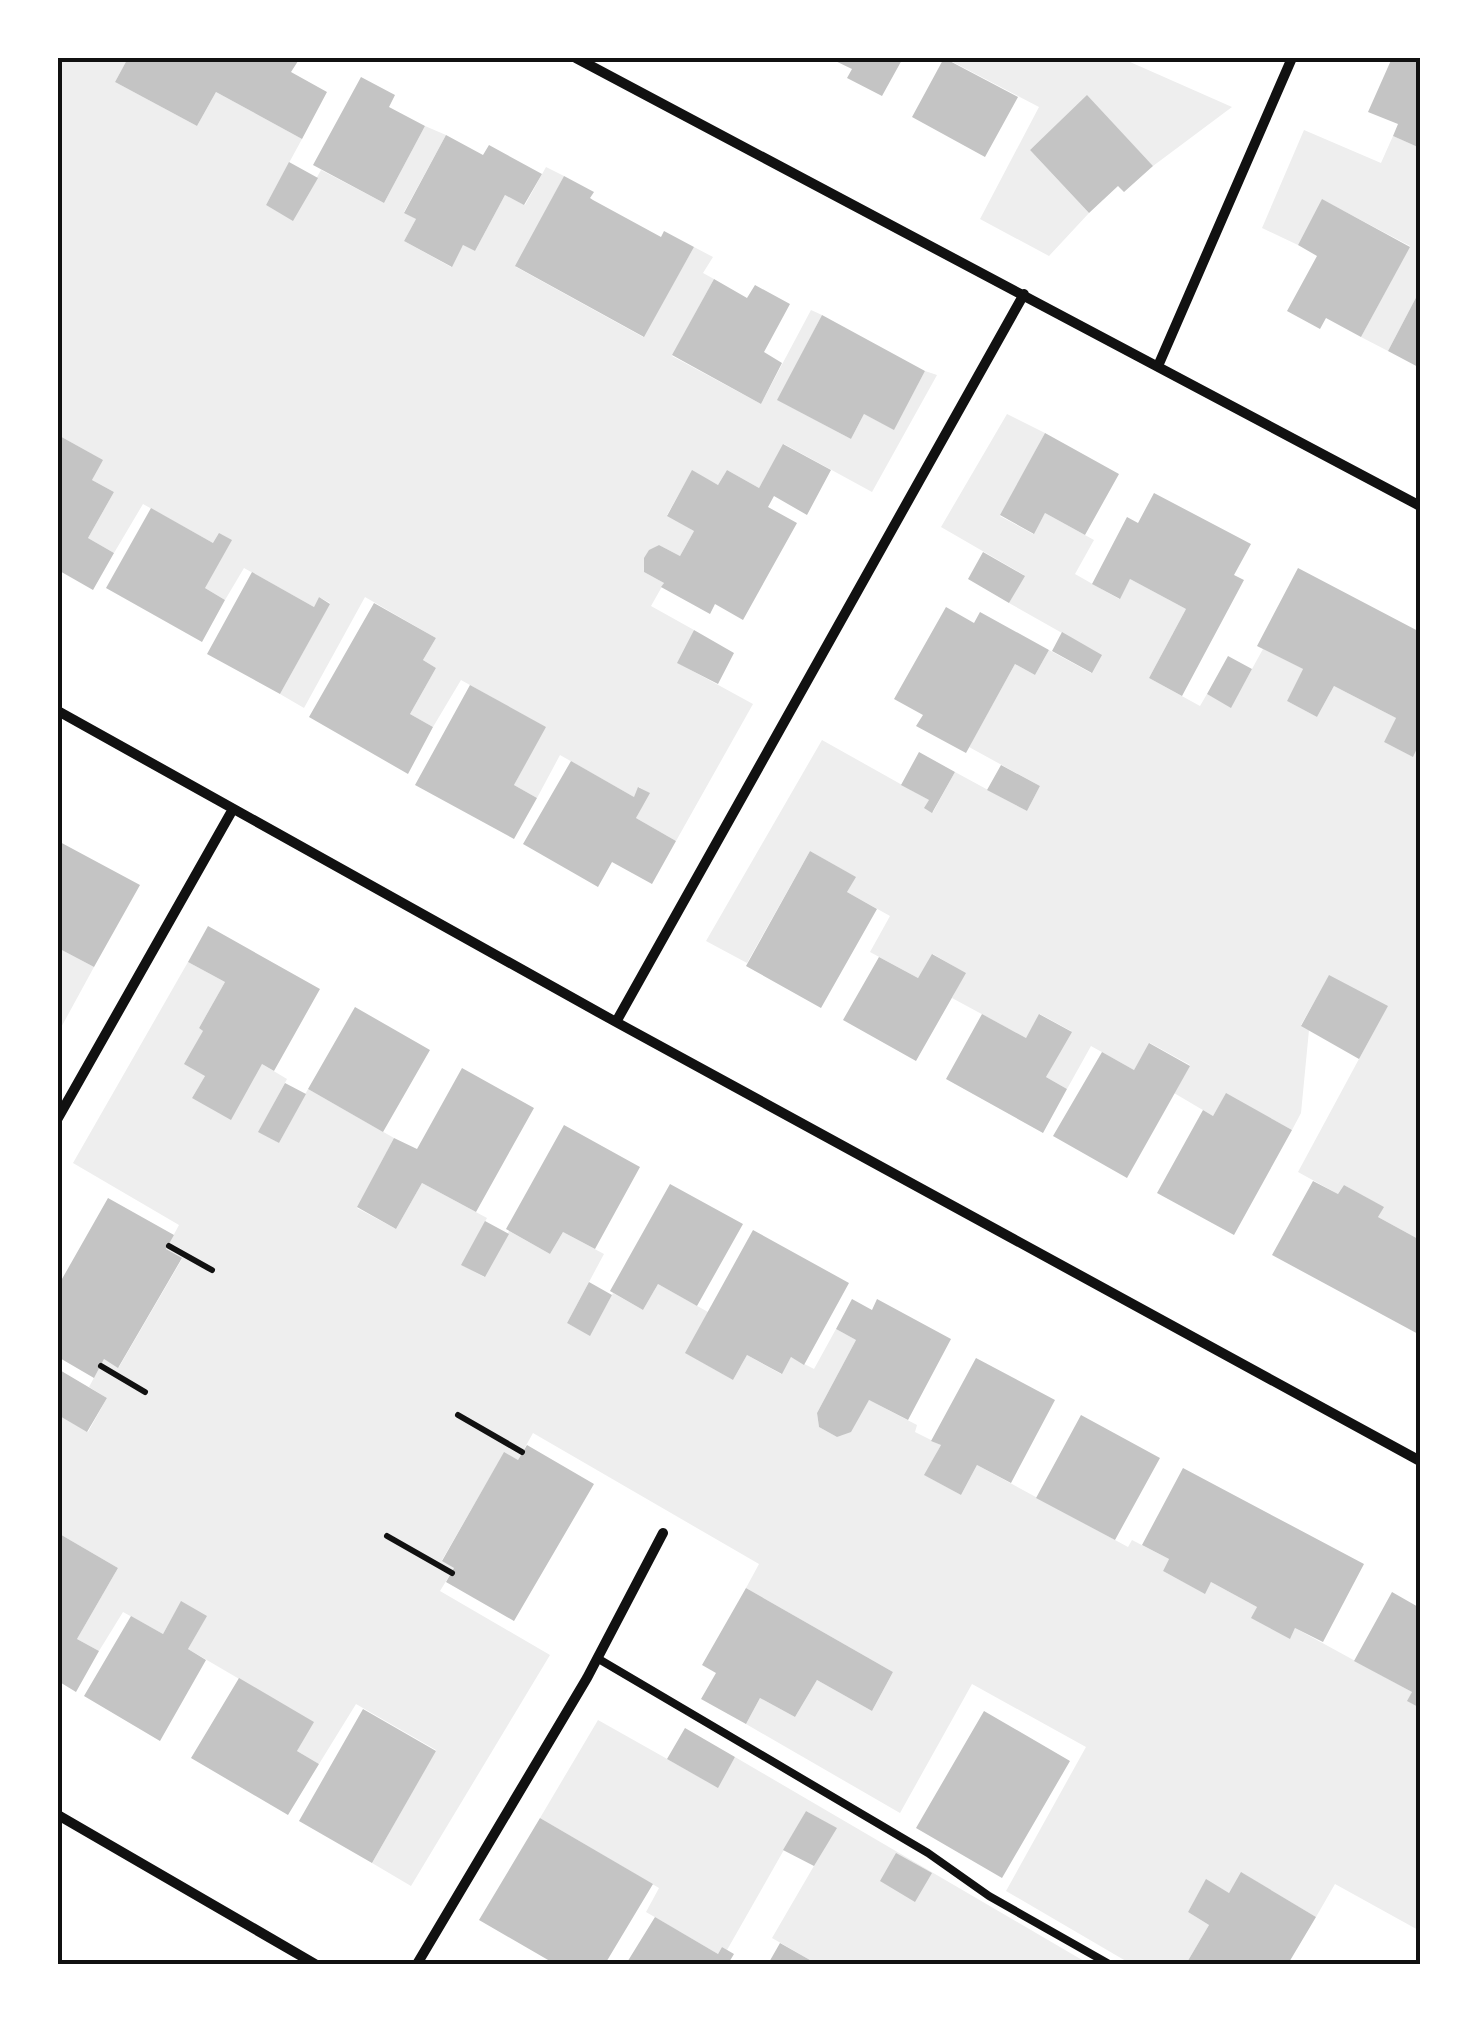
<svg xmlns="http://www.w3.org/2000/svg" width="1478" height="2022" font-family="Commissioner,sans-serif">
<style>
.green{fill:#eee}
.building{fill:#c4c4c4}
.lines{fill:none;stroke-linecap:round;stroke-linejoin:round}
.path{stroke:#111;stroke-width:6}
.service{stroke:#111;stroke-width:8}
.minor{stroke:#111;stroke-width:10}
.neatline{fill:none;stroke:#111;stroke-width:4}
</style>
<rect width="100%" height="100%" fill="#fff"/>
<path class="green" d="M58 58H128L115 82 197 126 216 92 302 139 266 205 293 220 321 170 384 203 425 126 446 135 404 212 416 219 404 241 451 267 463 245 475 251 505 195 525 205 546 167 564 176 516 267 643 337 694 247 713 257 703 273 714 279 672 356 761 404 811 310 822 315 778 400 851 439 864 414 894 429 925 371 937 375 872 492 784 444 759 488 727 470 718 485 692 471 667 515 694 531 680 556 659 545C646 552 644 557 644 572L664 583 651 606 694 630 678 663 753 704 676 841 636 818 649 793 639 787 634 797 560 755 537 798 514 785 545 727 461 680 433 727 410 714 436 668 423 660 436 638 365 597 304 708 280 694 330 603 319 597 314 607 244 568 225 600 205 588 213 543 143 504 114 553 88 538 114 492 92 480 102 460 58 435Z
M945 58H1121L1232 107 1153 166 1087 96 1030 150 1089 213 1049 256 980 219 1039 107Z
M1304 130 1381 163 1393 136 1420 148V290L1388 351 1361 337 1410 246 1323 200 1298 245 1262 228Z
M1007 414 1045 433 1000 516 1033 534 1045 513 1094 540 1075 574 1119 599 1130 579 1186 609 1149 678 1200 706 1207 694 1231 707 1263 649 1303 669 1287 701 1317 717 1334 686 1396 718 1384 742 1412 756 1420 742V1240L1378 1217 1383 1207 1344 1185 1338 1194 1298 1172 1387 1007 1329 976 1301 1025 1309 1030 1301 1113 1292 1130 1226 1094 1213 1116 1174 1093 1190 1065 1150 1043 1134 1070 1091 1046 1067 1089 1046 1077 1071 1031 1040 1014 1026 1038 952 998 965 973 933 954 918 978 870 952 890 916 847 892 855 877 810 851 747 963 706 941 822 740 929 800 933 812 955 772 1027 811 1040 786 969 747 1015 664 1035 675 1049 650 1091 673 1101 655 1009 603 1024 575 941 527Z
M58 948 94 967 58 1033Z
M188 962 225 982 199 1028 203 1031 205 1076 192 1098 262 1064 287 1079 259 1131 279 1143 308 1089 394 1138 357 1208 396 1229 422 1183 487 1218 462 1265 484 1277 509 1231 550 1254 563 1232 604 1254 567 1323 590 1335 613 1293 643 1310 658 1284 708 1312 686 1353 733 1380 747 1355 781 1374 791 1357 814 1369 836 1329 856 1340 817 1413 819 1427 837 1437 869 1400 917 1425 915 1432 941 1445 925 1475 961 1495 977 1465 1128 1547 1132 1540 1169 1559 1163 1571 1204 1593 1211 1582 1257 1607 1252 1618 1290 1638 1295 1628 1412 1692 1408 1701 1420 1708V1931L1335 1884 1316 1917 1242 1873 1229 1893 1206 1880 1188 1912 1209 1925 1186 1964H1131L1006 1891 1086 1747 972 1684 900 1813 746 1724 760 1698 795 1717 817 1680 872 1711 893 1672 746 1588 759 1564 533 1433 518 1460 504 1453 442 1560 454 1568 440 1591 550 1655 411 1886 372 1863 436 1750 356 1704 319 1764 297 1751 313 1722 188 1649 206 1617 181 1602 163 1634 123 1612 99 1651 77 1639 118 1568 58 1533V1415L88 1432 107 1398 89 1387 104 1359 119 1367 182 1259 166 1249 179 1225 73 1163Z
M598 1720 717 1787 735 1757 1089 1964H817L772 1938 836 1828 806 1811 727 1950 722 1947 718 1954 646 1912 659 1888 540 1818Z"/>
<path class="building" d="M128 58H300L291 72 327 92 302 139 216 92 197 126 115 82Z
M829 58H903L882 96 847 78 852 69Z
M944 58 1018 97 985 157 912 117Z
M1392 58H1420V148L1393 136 1398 124 1368 112Z
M361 77 395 95 389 107 425 126 384 203 313 165Z
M1087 95 1153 166 1124 192 1118 186 1089 213 1030 150Z
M446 135 483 155 489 145 542 174 524 205 505 195 475 251 463 245 452 267 404 241 416 219 404 213Z
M289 162 318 178 293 221 266 205Z
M564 176 594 192 590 198 593 200 661 237 664 231 694 247 644 337 515 266Z
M1322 199 1410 247 1361 337 1326 318 1320 329 1287 311 1317 256 1298 245Z
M714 279 747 298 755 285 790 304 764 352 782 363 761 404 672 355Z
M1420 290V368L1388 351Z
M822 315 925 371 894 430 864 414 851 439 777 400Z
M1045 433 1119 474 1085 535 1045 513 1034 534 1000 515Z
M58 435 103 460 92 480 114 492 88 538 114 553 93 590 58 570Z
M783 444 831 470 807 515 774 496 768 507 797 523 743 620 715 604 710 614 661 587 664 583 644 572V558L649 550 659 545 680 556 694 531 667 516 692 470 718 485 727 470 759 488Z
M1154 493 1251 544 1234 575 1244 580 1182 696 1149 678 1186 609 1130 579 1120 599 1092 584 1127 517 1138 523Z
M151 508 213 543 219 533 232 540 205 588 225 600 202 642 106 588Z
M983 552 1025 576 1009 603 968 579Z
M1298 568 1420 632V742L1413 757 1384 742 1396 718 1334 686 1317 717 1287 701 1303 669 1257 646Z
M252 572 314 607 319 597 330 604 280 694 207 654Z
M374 603 436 638 423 660 436 668 410 714 433 727 408 774 309 717Z
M946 607 974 623 980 612 1049 650 1035 675 1015 664 966 753 916 726 923 715 894 699Z
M694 630 734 653 718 684 677 663Z
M1062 632 1102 655 1092 673 1052 651Z
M1228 656 1252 669 1231 708 1207 694Z
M470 685 546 727 514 785 537 798 514 839 415 785Z
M919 752 955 772 932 813 924 808 929 800 901 785Z
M571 761 634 797 638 787 650 793 636 818 676 841 652 884 612 862 598 887 523 844Z
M1001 765 1040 786 1027 811 987 790Z
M58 841 140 885 94 967 58 948Z
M810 851 856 877 847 892 877 909 821 1008 746 966Z
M208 926 320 989 274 1071 262 1064 231 1120 192 1098 205 1076 184 1064 203 1031 199 1028 225 982 188 962Z
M932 954 966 973 916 1061 843 1020 879 957 918 978Z
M1329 975 1388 1006 1359 1059 1301 1026Z
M355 1007 430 1050 383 1132 308 1089Z
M982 1014 1026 1038 1039 1014 1072 1032 1046 1077 1067 1089 1043 1133 946 1079Z
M1149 1043 1190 1066 1127 1178 1053 1136 1102 1052 1134 1070Z
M462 1068 534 1108 476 1212 422 1183 396 1229 357 1207 394 1138 417 1149Z
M285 1083 306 1094 279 1143 258 1132Z
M1226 1093 1292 1130 1234 1235 1157 1193 1203 1110 1213 1116Z
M564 1125 640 1167 595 1249 563 1232 550 1254 506 1229Z
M1313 1181 1338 1194 1344 1185 1384 1207 1378 1217 1420 1240V1335L1272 1255Z
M670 1184 743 1224 697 1306 658 1284 643 1310 610 1291Z
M108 1198 174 1235 166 1249 182 1258 118 1368 104 1359 94 1378 58 1357V1286Z
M485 1221 509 1234 485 1277 461 1265Z
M753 1230 849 1283 804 1365 791 1357 782 1374 747 1355 733 1380 685 1353Z
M589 1282 612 1295 590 1336 567 1323Z
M852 1299 872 1310 877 1299 951 1339 908 1420 869 1400 851 1432 837 1437 819 1427 817 1413 856 1340 836 1329Z
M976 1358 1055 1400 1011 1483 977 1465 961 1495 924 1475 941 1445 931 1441Z
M58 1369 107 1398 87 1432 58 1415Z
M1081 1415 1160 1458 1115 1540 1036 1498Z
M527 1445 594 1484 514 1621 446 1582 454 1568 442 1561 504 1452 518 1460Z
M1183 1468 1364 1564 1323 1642 1295 1628 1290 1639 1251 1618 1257 1607 1211 1582 1205 1594 1163 1571 1169 1559 1142 1545Z
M58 1533 118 1568 77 1639 99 1651 76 1692 58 1681Z
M746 1588 893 1672 872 1711 817 1680 795 1717 760 1698 746 1724 701 1699 716 1673 702 1665Z
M1392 1592 1420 1608V1708L1407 1701 1412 1692 1354 1661Z
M181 1601 207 1616 188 1649 206 1660 160 1741 84 1696 131 1616 163 1634Z
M239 1678 314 1722 297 1751 319 1764 288 1815 191 1758Z
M363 1709 436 1751 372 1863 299 1821Z
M984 1711 1070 1761 1002 1878 916 1828Z
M685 1728 735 1757 718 1788 667 1759Z
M806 1811 837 1828 814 1866 783 1850Z
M540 1818 653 1884 605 1964H555L479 1920Z
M896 1853 932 1873 915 1902 880 1881Z
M1241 1872 1316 1917 1288 1964H1186L1209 1925 1188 1912 1206 1879 1229 1893Z
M655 1917 718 1954 722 1947 734 1954 728 1964H626Z
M780 1943 817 1964H768Z"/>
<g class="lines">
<path class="path" d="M169 1246 212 1270
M101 1366 145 1392
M458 1415 522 1452
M387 1536 452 1573"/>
<path class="service" d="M597 1658 928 1853 989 1896 1109 1964"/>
<path class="minor" d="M576 58 1420 506
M1158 366 1292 58
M58 711 616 1022 1420 1461
M616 1022 1024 294
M58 1118 233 809
M58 1815 315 1964
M417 1964 587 1678 663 1533"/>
</g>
<rect width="1478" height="2022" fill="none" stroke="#ffffff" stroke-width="120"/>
<rect x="60" y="60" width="1358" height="1902" class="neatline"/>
</svg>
